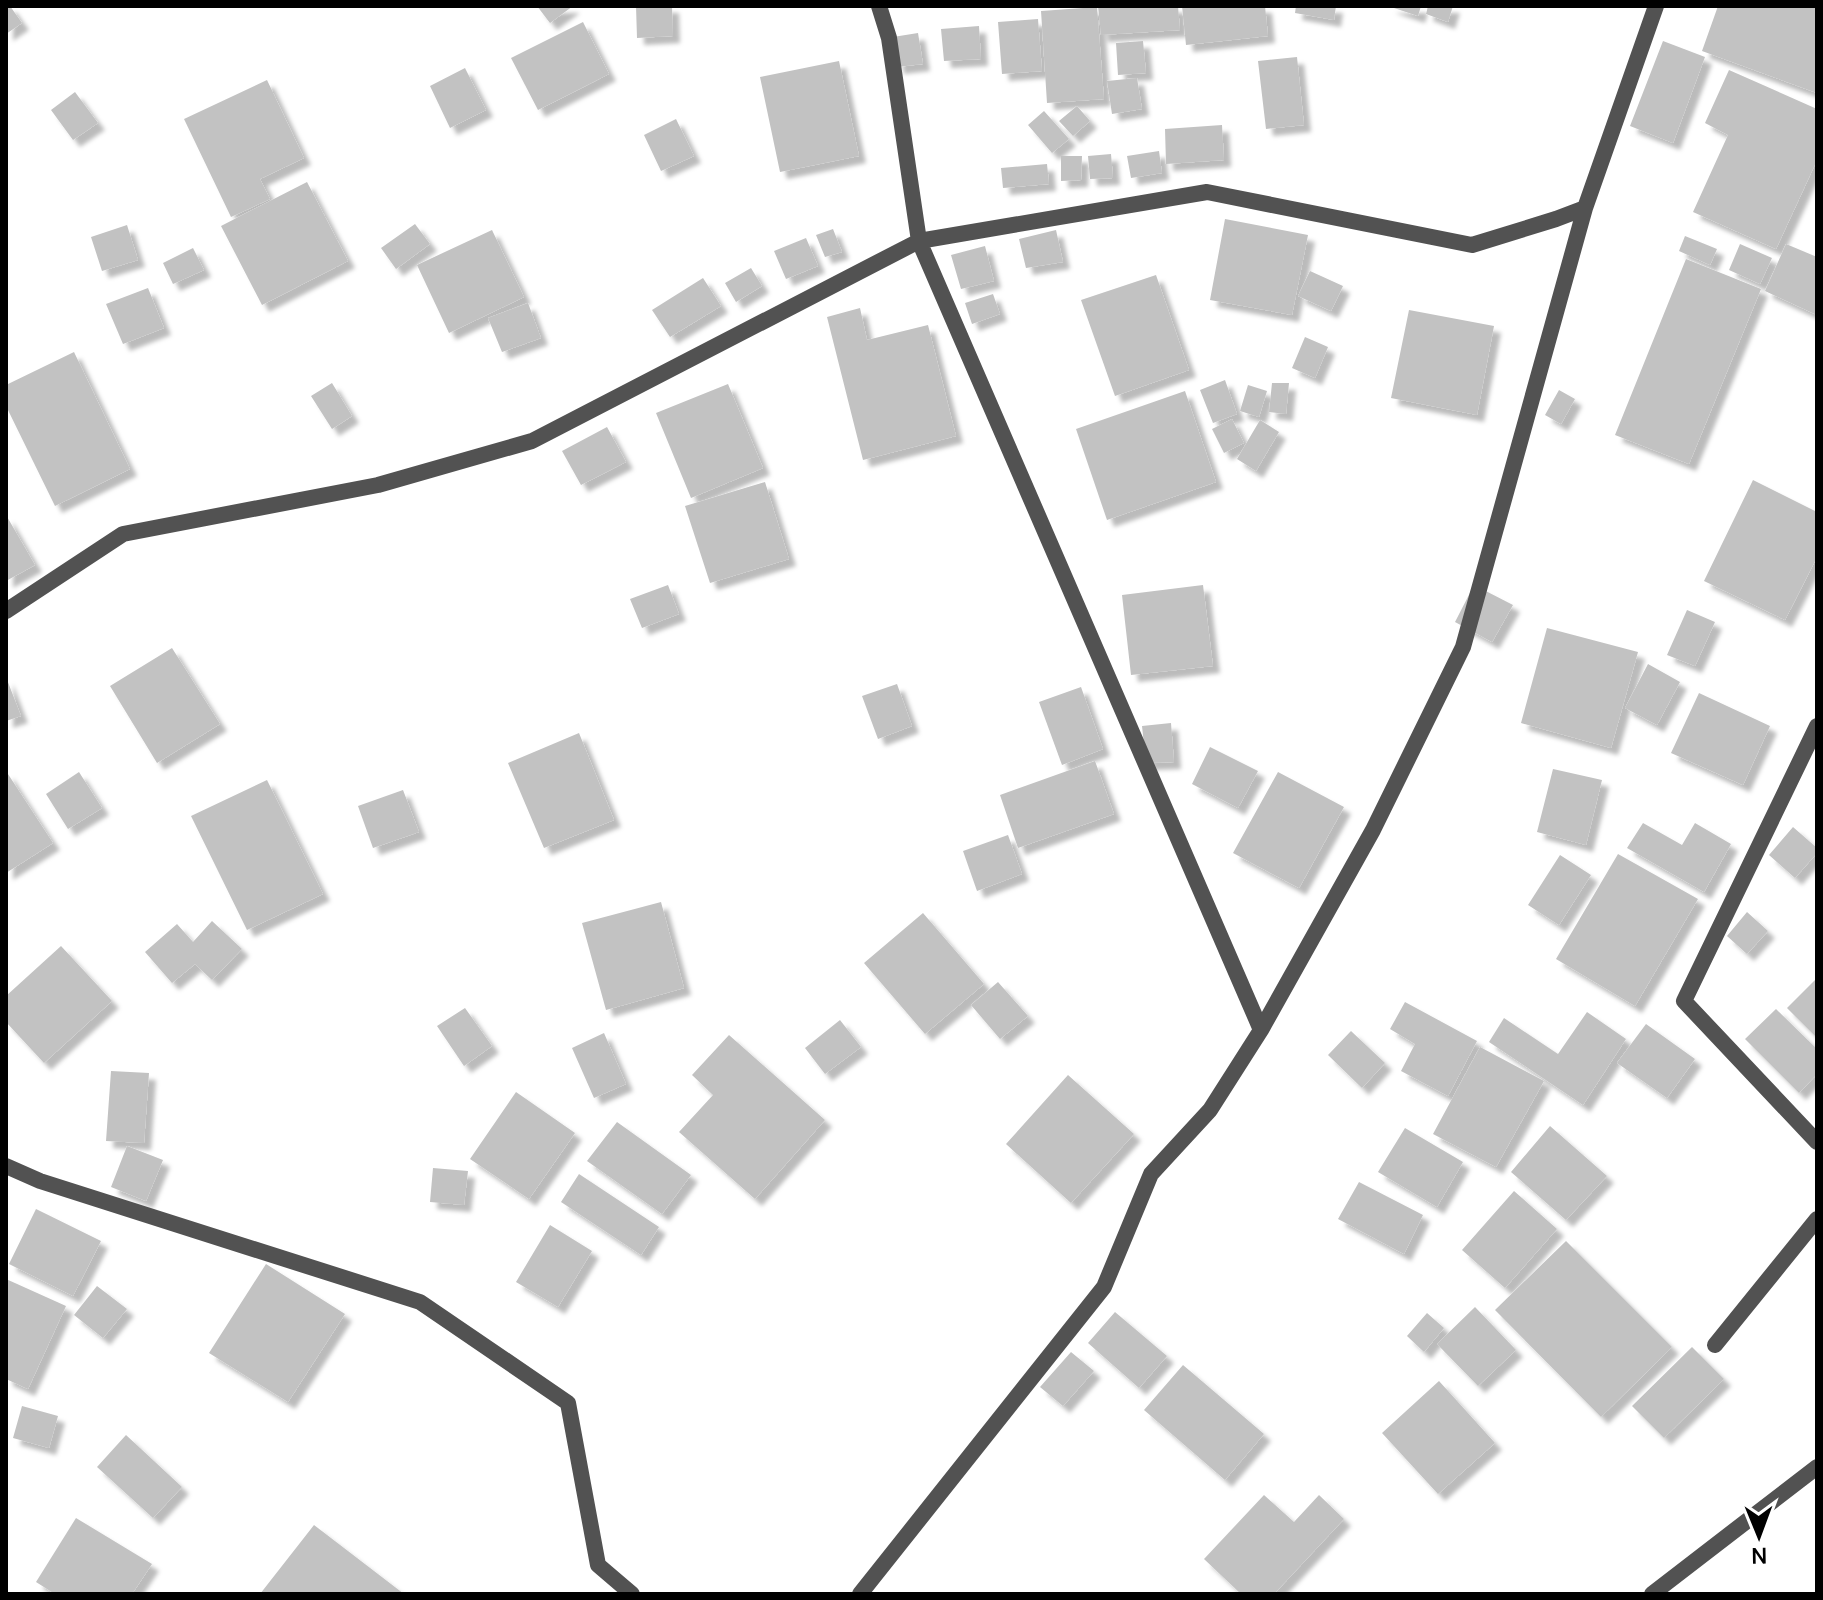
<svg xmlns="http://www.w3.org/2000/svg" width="1823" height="1600" font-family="Manrope,sans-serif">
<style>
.building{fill:#c2c2c2;filter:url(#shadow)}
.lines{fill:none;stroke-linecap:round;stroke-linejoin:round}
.minor{stroke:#525252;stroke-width:16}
.tertiary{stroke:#525252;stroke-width:16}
</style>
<defs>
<filter id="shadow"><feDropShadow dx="7" dy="7" stdDeviation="2" flood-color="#0004"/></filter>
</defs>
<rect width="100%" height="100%" fill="#fff"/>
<path class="building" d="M6 6H10L22 23 6 34Z
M537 6H573L550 23Z
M636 6H672L673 36 637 38Z
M1098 6H1178L1180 30 1101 35Z
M1182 6H1265L1268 36 1186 45Z
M1296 6H1336L1334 20 1295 13Z
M1388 6H1421L1418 16Z
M1428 6H1453L1448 22 1426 14Z
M1718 6H1817V93L1702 51Z
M1097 7 1104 99 1047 103 1041 11Z
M1038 19 1042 71 1002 74 998 22Z
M583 22 609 74 538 110 511 58Z
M979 26 981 59 944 61 941 29Z
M918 33 923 64 897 67 893 37Z
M1143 41 1146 73 1118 75 1116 43Z
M1663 41 1705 57 1673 143 1630 126Z
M1297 57 1304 125 1266 129 1258 61Z
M839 61 859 156 780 172 760 77Z
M465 68 486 110 450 128 430 86Z
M1729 70 1817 109V160L1776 249 1693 212 1728 135 1705 123Z
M1137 78 1142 109 1112 114 1107 81Z
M267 80 304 158 260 179 270 199 231 217 184 119Z
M75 92 98 123 73 140 51 110Z
M1077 106 1090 121 1073 136 1059 121Z
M1044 111 1069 139 1052 153 1028 125Z
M676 119 694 156 661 171 644 135Z
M1222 125 1224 160 1166 164 1165 129Z
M1159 151 1162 173 1131 178 1127 156Z
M1111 154 1113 178 1090 179 1088 156Z
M1061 156H1082L1081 180 1061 181Z
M1047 164 1049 184 1003 188 1001 168Z
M307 182 348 261 262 305 221 226Z
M1225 219 1308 235 1292 315 1210 300Z
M415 224 430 244 396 269 381 248Z
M127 225 138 260 102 271 91 237Z
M833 229 842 252 825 257 816 235Z
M492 230 524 297 449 333 417 265Z
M1056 230 1063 262 1026 268 1019 239Z
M1685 236 1717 249 1710 265 1679 251Z
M806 238 818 266 786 279 774 251Z
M1740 244 1772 258 1760 284 1729 270Z
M1786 244 1817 257V315L1765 291Z
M985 246 994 281 961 289 951 255Z
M193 248 204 270 173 284 163 263Z
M1686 259 1761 289 1689 464 1615 435Z
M751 268 762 286 736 302 725 283Z
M1310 271 1343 286 1331 311 1298 296Z
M1156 275 1189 370 1115 396 1081 300Z
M703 278 721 306 670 337 652 310Z
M148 288 164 328 123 344 106 304Z
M993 294 1000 314 972 324 965 303Z
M528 303 541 338 502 352 488 318Z
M860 308 867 340 928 325 956 436 863 460 827 317Z
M1409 310 1494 326 1477 415 1391 398Z
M1305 337 1328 347 1315 378 1292 368Z
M74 352 130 469 55 506 6 406V385Z
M1225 380 1237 414 1213 423 1200 390Z
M332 383 352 416 332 429 311 396Z
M1272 383H1289L1286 414 1269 412Z
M728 384 763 468 691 498 656 413Z
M1248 385 1267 391 1259 417 1240 411Z
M1559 390 1575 399 1561 424 1545 415Z
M1185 391 1216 482 1107 520 1076 429Z
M1232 419 1244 443 1224 453 1212 429Z
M1260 420 1279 432 1256 471 1237 459Z
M607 427 626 462 581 485 562 451Z
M1753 480 1817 512V557L1785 620 1704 581Z
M765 482 789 559 710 583 685 506Z
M6 515 35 565 6 581Z
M668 585 679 614 642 628 630 599Z
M1203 585 1213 666 1131 675 1122 595Z
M1474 585 1513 605 1492 642 1455 622Z
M1687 610 1715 622 1695 666 1667 655Z
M1547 628 1638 652 1611 748 1521 723Z
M172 648 220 724 157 763 110 686Z
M1648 664 1680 682 1657 725 1625 708Z
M6 677 21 716 6 721Z
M897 684 912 726 878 739 862 696Z
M1081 687 1103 749 1062 765 1039 702Z
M1699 693 1770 726 1743 785 1671 753Z
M1171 723 1174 762 1146 763 1142 726Z
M579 733 614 820 544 848 508 763Z
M1210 747 1258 771 1238 808 1192 784Z
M1095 761 1114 814 1018 848 1000 795Z
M1553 769 1602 780 1586 845 1537 832Z
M6 771 53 843 6 873Z
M79 772 102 808 68 829 46 794Z
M1278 772 1344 807 1299 888 1233 853Z
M267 780 323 894 247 930 191 816Z
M403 790 419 832 373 848 358 806Z
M1643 823 1682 845 1695 823 1731 844 1704 892 1627 848Z
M1793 827 1817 848V853L1795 878 1769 855Z
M1008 835 1022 874 977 891 963 851Z
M1618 854 1698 899 1635 1006 1556 959Z
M1560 855 1591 875 1559 925 1528 905Z
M661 902 684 988 606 1010 582 923Z
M1747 912 1768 931 1747 954 1727 936Z
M923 913 984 984 925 1034 864 963Z
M212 921 242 949 212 980 195 964 172 983 145 952 177 924 193 942Z
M61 946 112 1001 44 1063 6 1022V996Z
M1817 978V1038L1787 1008Z
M998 982 1028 1016 1000 1039 971 1005Z
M1405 1002 1477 1041 1448 1096 1401 1071 1415 1044 1390 1029Z
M465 1008 492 1046 464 1066 437 1026Z
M1776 1009 1817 1049V1074L1799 1093 1745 1039Z
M1587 1012 1626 1039 1583 1105 1489 1042 1504 1018 1558 1054Z
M840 1020 861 1047 825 1074 805 1048Z
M1646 1024 1695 1059 1667 1098 1617 1063Z
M1351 1031 1385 1063 1362 1088 1328 1055Z
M604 1033 626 1084 594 1098 572 1048Z
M729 1035 825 1120 755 1199 679 1132 713 1095 692 1075Z
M1480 1047 1544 1081 1496 1167 1433 1134Z
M111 1071 149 1073 144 1143 106 1141Z
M1068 1075 1134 1134 1071 1203 1006 1144Z
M516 1092 575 1133 529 1199 470 1159Z
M617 1122 691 1175 662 1214 587 1161Z
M1550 1126 1607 1176 1566 1220 1511 1172Z
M1405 1128 1463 1162 1437 1207 1378 1172Z
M127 1146 163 1160 146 1201 111 1187Z
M433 1168 468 1171 464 1205 430 1202Z
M579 1174 659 1227 641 1255 561 1202Z
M1359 1182 1423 1215 1404 1254 1338 1219Z
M1514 1191 1557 1229 1505 1288 1462 1250Z
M36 1209 101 1241 73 1296 9 1264Z
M550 1225 592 1251 558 1307 516 1282Z
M1566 1241 1672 1347 1601 1417 1495 1310Z
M266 1264 345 1314 288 1402 209 1353Z
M6 1279 66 1306 28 1389 6 1379Z
M97 1286 127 1309 103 1338 74 1315Z
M1475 1307 1516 1350 1478 1386 1437 1344Z
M1115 1312 1167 1356 1139 1388 1088 1343Z
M1427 1313 1444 1328 1424 1352 1407 1336Z
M1692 1347 1724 1379 1664 1438 1632 1406Z
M1071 1352 1094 1371 1063 1406 1040 1387Z
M1183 1365 1264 1434 1225 1480 1144 1410Z
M1439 1381 1495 1443 1438 1494 1382 1433Z
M22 1406 58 1416 49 1448 13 1438Z
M126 1435 182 1487 153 1518 97 1467Z
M1264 1495 1294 1522 1319 1495 1344 1519 1274 1594H1241L1204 1559Z
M76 1518 152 1564 132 1594H55L36 1582Z
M314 1525 404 1594H260Z"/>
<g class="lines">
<path class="minor" d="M879 6 889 38 919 241 1261 1030
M6 611 123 534 378 485 532 441 919 241 1207 192 1472 245 1556 219 1585 208
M1817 726 1684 1001 1817 1142
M6 1166 40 1181 420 1302 568 1403 598 1565 632 1594
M1715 1345 1817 1219
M860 1594 1104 1287 1151 1174 1210 1110 1261 1030 1373 830 1463 647 1585 208 1656 6"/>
<path class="tertiary" d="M1652 1594 1817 1467"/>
</g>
<rect width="1823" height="1600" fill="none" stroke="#000000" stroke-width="16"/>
<g transform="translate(1759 1536) rotate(179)" stroke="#ffffff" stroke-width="6" paint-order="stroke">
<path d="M0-6L14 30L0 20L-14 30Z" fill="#000000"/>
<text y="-12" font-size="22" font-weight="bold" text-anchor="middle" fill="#000000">N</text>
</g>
</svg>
